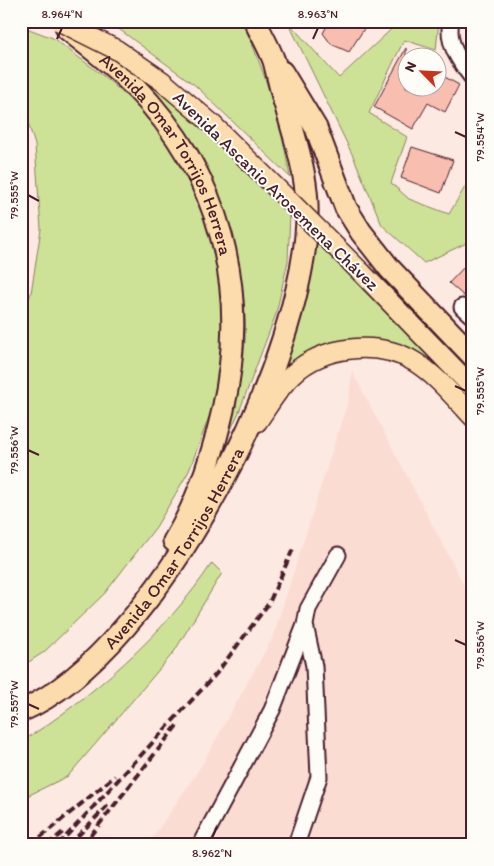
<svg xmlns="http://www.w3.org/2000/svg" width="494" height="866" font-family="Itim,sans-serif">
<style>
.built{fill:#fbdcd3}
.green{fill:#cde296;stroke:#8c8060}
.building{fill:#f8beb0;stroke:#4a1f2b}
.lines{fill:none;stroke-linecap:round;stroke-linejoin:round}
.minor-casing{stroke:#4a1f2b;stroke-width:19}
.major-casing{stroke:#4a1f2b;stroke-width:22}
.highway-casing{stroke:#4a1f2b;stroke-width:25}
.minor{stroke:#fdfcf7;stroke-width:15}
.major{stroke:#fcdcac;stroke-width:19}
.highway{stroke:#fcdcac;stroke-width:21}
.rail{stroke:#4a1f2b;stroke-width:4;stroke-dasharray:8 4;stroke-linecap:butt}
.major-bridge-casing{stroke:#4a1f2b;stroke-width:22;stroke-linecap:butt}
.major-bridge{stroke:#fcdcac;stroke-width:19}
.ticks{fill:none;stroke:#4a1f2b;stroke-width:2}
.labels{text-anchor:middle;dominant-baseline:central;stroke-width:4;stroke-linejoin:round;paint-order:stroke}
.street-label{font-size:18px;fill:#4a1f2b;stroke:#fdfcf7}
.neatline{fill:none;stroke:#4a1f2b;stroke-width:2}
.ticks-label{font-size:12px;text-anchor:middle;fill:#4a1f2b}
</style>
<rect width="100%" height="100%" fill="#fce9e2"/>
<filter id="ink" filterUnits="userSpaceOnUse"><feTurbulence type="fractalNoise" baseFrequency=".02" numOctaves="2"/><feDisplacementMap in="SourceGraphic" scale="10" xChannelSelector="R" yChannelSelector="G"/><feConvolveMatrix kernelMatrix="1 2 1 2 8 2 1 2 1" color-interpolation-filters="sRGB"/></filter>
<g filter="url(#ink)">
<path class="built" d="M352 371 473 602V845H148L200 768 273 637 349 398Z"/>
<path class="green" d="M108 21H242C265 71 281 122 290 177L196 86Z
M400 21H439L436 50 404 40 369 113 407 137 391 183 409 199 449 214 468 182 473 185V240L424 263 382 225 354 158 288 22 339 78Z
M21 26 53 38 106 78 134 103 161 135 184 170 203 209 214 246 221 288 224 335 214 403 189 471 156 527 105 593 44 652 21 667V320L31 293 41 229 35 145 21 100Z
M119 59 207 129 290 213 288 261 276 314 239 412 218 458C229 423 240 389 244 352 252 287 224 180 184 129 165 103 142 81 119 59Z
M314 240 439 367 414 353 389 343 277 377 303 307Z
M212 563 222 573 174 652 68 776 21 799V742C91 698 167 632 212 563Z"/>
<path class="building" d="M330 21H369L349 52 331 44 323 33Z
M406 48V88H436V72L459 85 445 112 428 103 413 129 374 107Z
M412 147 453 160 441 193 401 178Z
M465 266 473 273V304L449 283Z"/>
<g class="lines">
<g class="minor-casing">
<path id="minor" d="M451 21C446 43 460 62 473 79
M462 307 473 317
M200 845 272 710 305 625
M296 845 319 777 314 666 305 625 308 609 338 555"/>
</g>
<g class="major-casing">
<path id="major" d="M361 272 473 388
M257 422C270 403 282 382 300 368 331 345 381 341 415 362 437 376 455 398 473 417"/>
</g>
<g class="highway-casing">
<g id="highway">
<path id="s1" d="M67 29C90 47 114 65 134 86 221 175 250 289 223 410 213 453 197 504 174 541"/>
<path d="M282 72 316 128 346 208 361 232 390 269 473 356"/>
<path id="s2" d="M21 711C159 652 312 350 307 204 306 172 295 138 286 107 281 92 278 76 274 61 269 47 261 34 255 21"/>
</g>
</g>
<use href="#minor" class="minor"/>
<use href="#major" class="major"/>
<use href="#highway" class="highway"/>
<path class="rail" d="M31 845 115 776
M47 845 63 832
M58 845 216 674 269 603 293 549
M69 845 109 804
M83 845 179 723"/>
<g class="major-bridge-casing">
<path id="major-bridge" d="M59 21 117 50 162 81 211 123 361 272"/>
</g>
<use href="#major-bridge" class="major-bridge"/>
</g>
</g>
<path class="ticks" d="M57 39 62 28M313 39 318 28M455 132 466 137M28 195 39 201M455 386 466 391M28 450 39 455M455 640 466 645M28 704 39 709M212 838 217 827"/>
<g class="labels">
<g class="street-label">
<text stroke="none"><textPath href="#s1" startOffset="164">Avenida Omar Torrijos Herrera</textPath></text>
<text transform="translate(276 191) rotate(44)">Avenida Ascanio Arosemena Chávez</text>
<text stroke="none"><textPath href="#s2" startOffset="228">Avenida Omar Torrijos Herrera</textPath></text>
</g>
</g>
<rect width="494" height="866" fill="none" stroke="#fdfcf7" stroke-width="55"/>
<g transform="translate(422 72) rotate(294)"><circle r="24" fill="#fdfcf7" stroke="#b5a4a5"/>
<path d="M0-4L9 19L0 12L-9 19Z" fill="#c8321e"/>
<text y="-8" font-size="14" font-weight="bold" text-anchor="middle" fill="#4a1f2b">N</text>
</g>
<rect x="28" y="28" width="438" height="810" class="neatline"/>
<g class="ticks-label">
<text x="62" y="18">8.964°N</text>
<text x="318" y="18">8.963°N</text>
<text transform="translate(480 137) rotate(-90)" y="4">79.554°W</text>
<text transform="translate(14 195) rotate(-90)" y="4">79.555°W</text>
<text transform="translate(480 391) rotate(-90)" y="4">79.555°W</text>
<text transform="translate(14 450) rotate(-90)" y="4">79.556°W</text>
<text transform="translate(480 645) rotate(-90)" y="4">79.556°W</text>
<text transform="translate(14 704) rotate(-90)" y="4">79.557°W</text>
<text x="212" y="857">8.962°N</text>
</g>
</svg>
